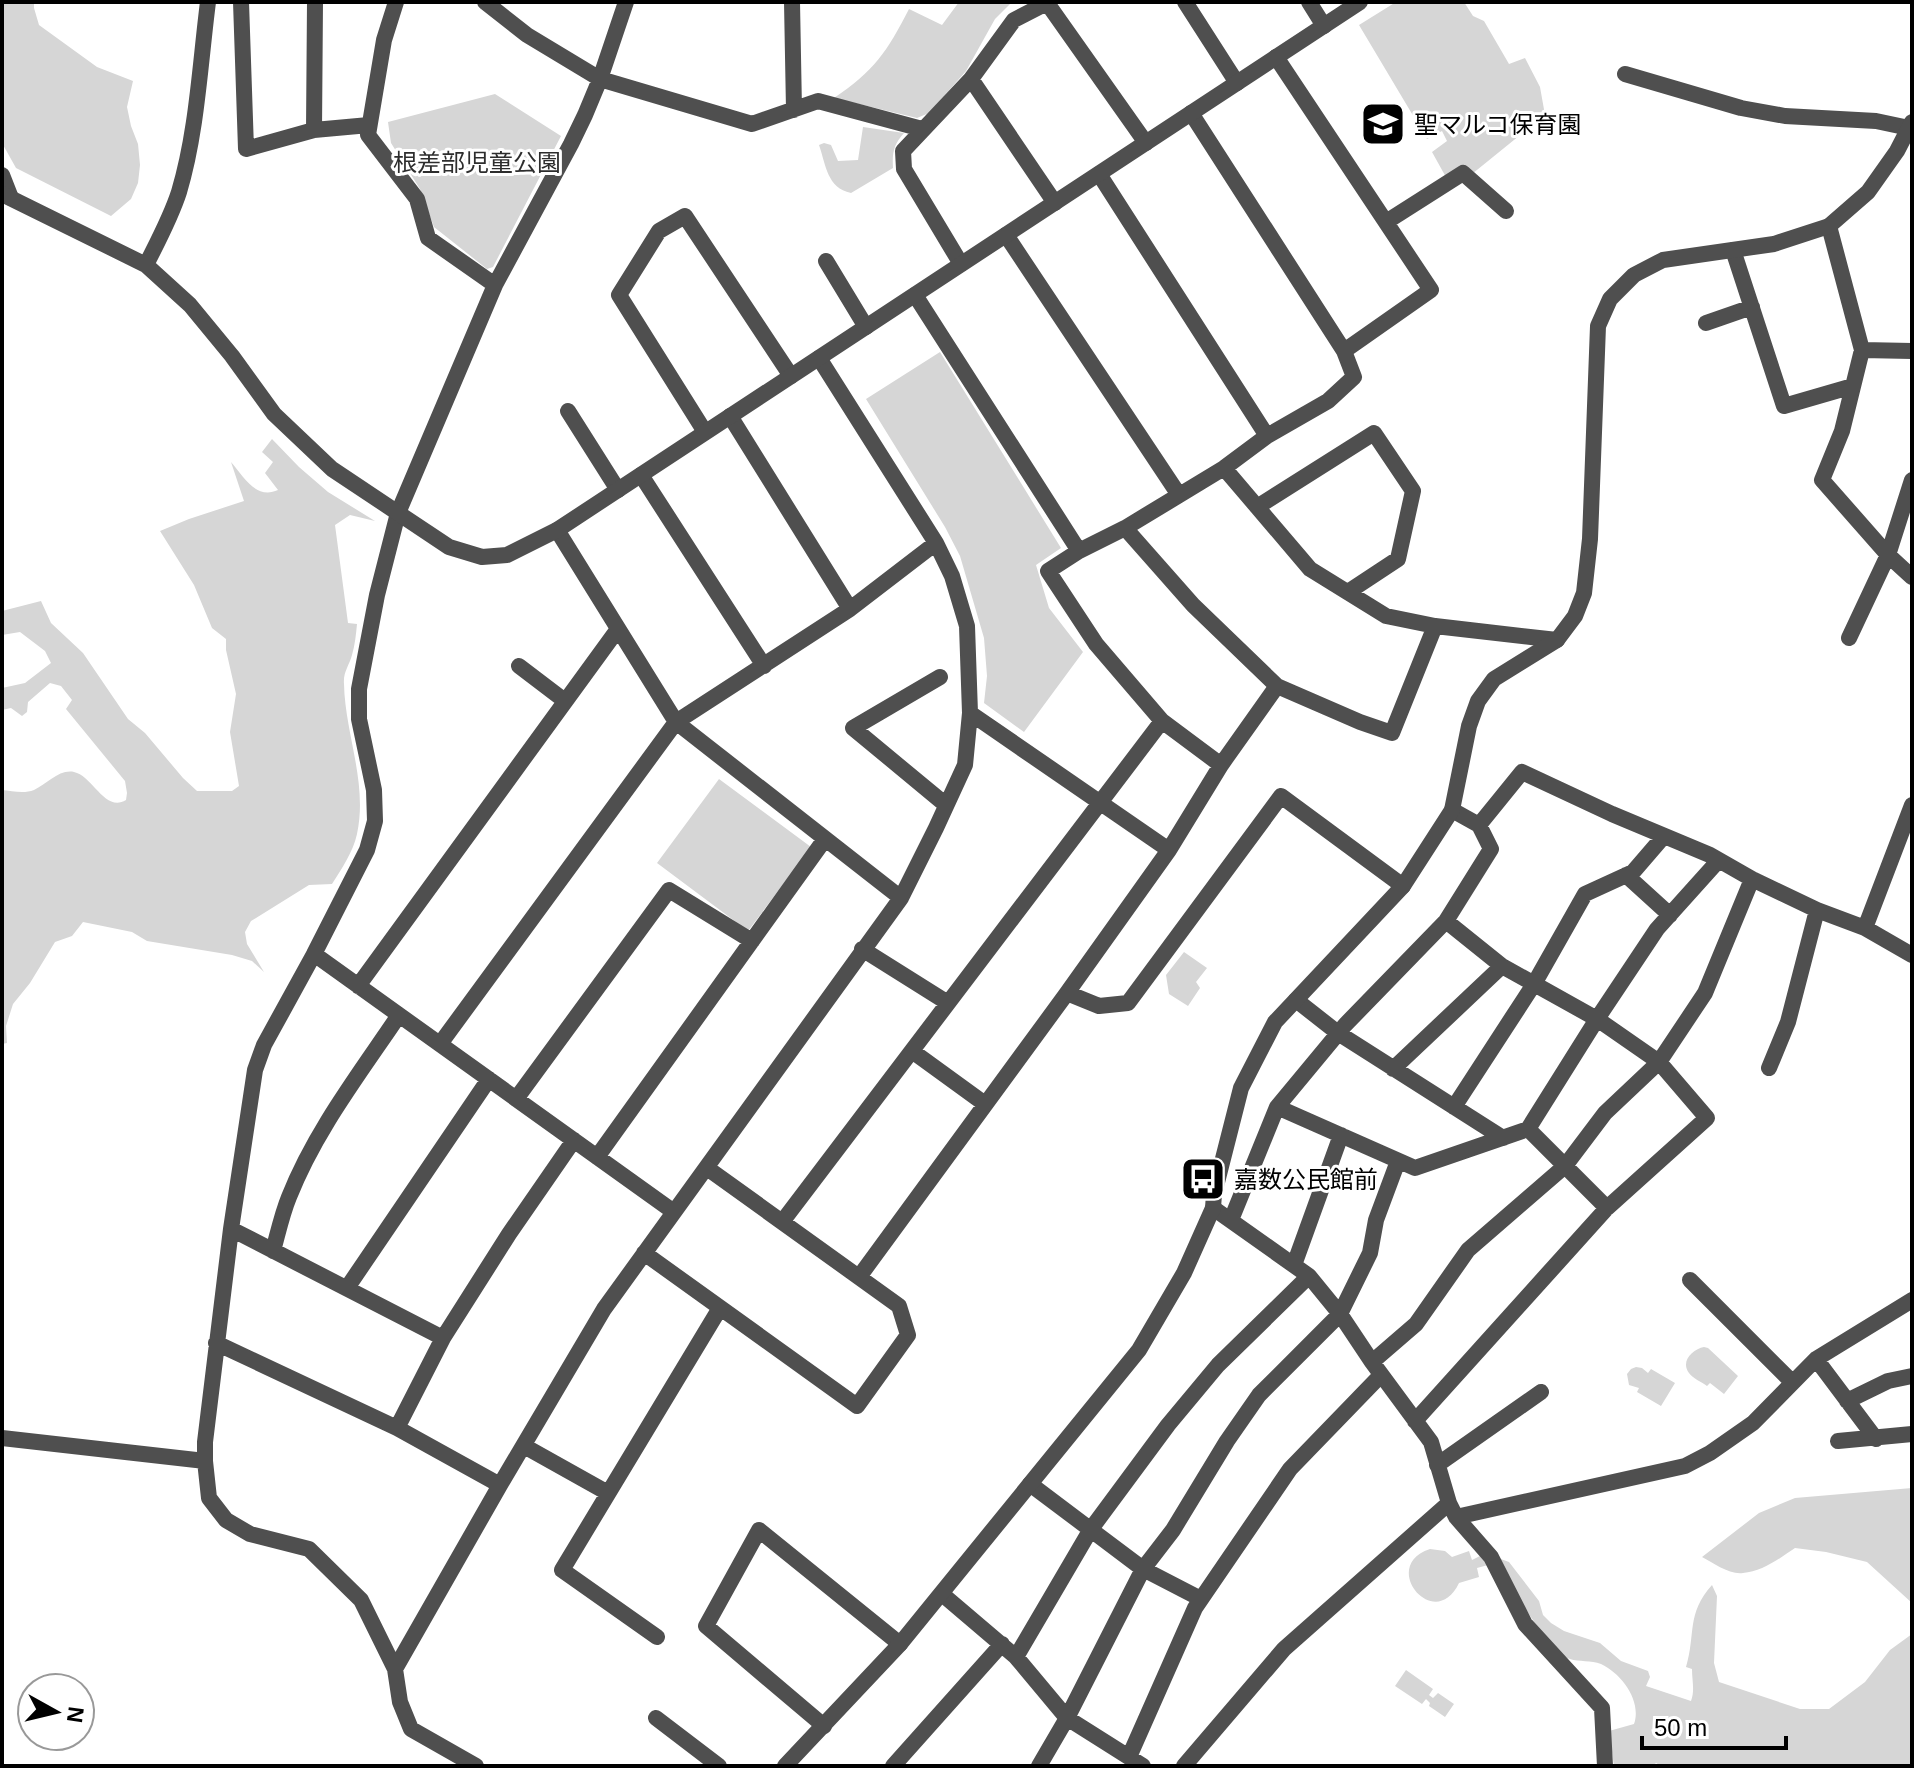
<svg xmlns="http://www.w3.org/2000/svg" width="1914" height="1768" font-family="Helvetica,'Noto Sans JP',sans-serif">
<style>
.green{fill:#d6d6d6}
.lines{fill:none;stroke-linecap:round;stroke-linejoin:round}
.minor{stroke:#4f4f4f;stroke-width:16}
.tertiary{stroke:#4f4f4f;stroke-width:16}
.labels{text-anchor:middle;dominant-baseline:central;stroke-width:6;stroke-linejoin:round;paint-order:stroke}
.poi-label{font-size:24px;fill:#000;stroke:#fff;text-anchor:start}
.park-label{font-size:24px;fill:#2d2d2d;stroke:#fff}
</style>
<rect width="100%" height="100%" fill="#fff"/>
<path class="green" d="M2 2H34V8L39 25 97 67 133 81 127 107 131 126 138 144 140 165 138 183 131 199 111 216 16 168 2 143Z
M959 2H1012L995 19 966 71 929 113 917 118 834 98C874 71 887 52 909 9L942 25Z
M1396 2H1464L1473 16 1484 21 1509 64 1525 58 1540 87 1545 115 1472 174 1447 179 1432 152 1447 141 1442 131 1427 139 1359 25Z
M495 94 561 136 493 267 487 269 434 227 420 189 391 143 388 122Z
M863 127 904 133C894 144 892 152 893 168L851 193C827 188 826 165 819 145L824 143 831 145 838 161 858 160Z
M940 352 1061 548 1036 565 1049 608 1083 652 1024 732 984 703 987 676 984 638 960 556 945 527 866 399Z
M272 439 299 467 328 492 375 521 350 515 335 525 348 623 357 624C356 634 355 645 352 655 349 666 343 672 344 684 345 734 368 783 357 834 353 852 342 868 332 884L309 885 251 921 245 932 247 944 264 972 252 961 232 955 147 941 132 932 83 922 72 936 55 942 30 983 13 1004 6 1026 7 1043 2 1044V790C12 791 24 794 34 790 47 784 59 769 74 772 93 776 105 813 126 800L127 793 125 781 66 709 72 700 61 686 50 683 28 702 27 712 22 716 11 708 2 710V688L25 683 51 663 45 651 20 632 2 635V611L41 601 51 623 83 653 128 719 145 733 183 778 197 791H232L239 786 230 732 236 694 226 650V639L212 628 194 585 160 531 189 519 244 501 231 462C244 477 256 500 278 490L265 473 273 462 262 452Z
M719 779 811 847 748 931 657 863Z
M1184 952 1207 968 1196 982 1200 988 1188 1006 1169 994 1166 975Z
M1704 1347 1708 1348 1738 1376 1724 1394 1710 1383 1707 1386C1702 1382 1692 1378 1689 1373 1680 1361 1693 1349 1704 1347Z
M1636 1367 1642 1368 1648 1373 1651 1369 1675 1383 1661 1406 1637 1392 1639 1388 1629 1385 1627 1374 1631 1369Z
M1912 1488V1603L1867 1562 1826 1552 1795 1548C1780 1558 1762 1572 1743 1573 1730 1575 1713 1563 1702 1557L1759 1513 1795 1498Z
M1430 1549 1445 1551 1452 1557 1469 1551 1472 1560 1482 1555 1488 1565 1477 1568 1479 1577 1459 1583C1435 1634 1378 1566 1430 1549Z
M1498 1558 1509 1562 1539 1601 1543 1615 1551 1623 1564 1631 1600 1643 1621 1661 1648 1671 1650 1677 1646 1686 1691 1701C1695 1690 1692 1681 1692 1669L1686 1667C1696 1634 1686 1614 1712 1585L1717 1596 1714 1663 1719 1682 1800 1709H1829L1865 1682 1890 1650 1912 1634V1766H1661L1656 1763 1653 1766H1614L1609 1731 1634 1724C1642 1701 1622 1674 1601 1664 1591 1660 1579 1662 1570 1659 1563 1657 1556 1648 1551 1643 1528 1619 1514 1587 1498 1558Z
M1406 1670 1433 1689 1429 1695 1433 1698 1438 1693 1454 1704 1445 1717 1429 1706 1430 1703 1426 1699 1422 1704 1395 1686Z"/>
<g class="lines">
<path class="minor" d="M241 2 246 149 314 130 369 125
M396 2 384 40 368 135 417 199 428 238 495 285
M485 2 527 35 600 79 752 124 818 101 922 129
M792 2 794 110
M1185 2 1237 83
M1309 2 1324 26
M1047 3 1146 143
M1625 74 1741 108 1785 116 1876 121 1909 128
M971 79 1055 203
M1191 113 1344 351
M314 130 315 2
M1099 174 1267 436
M2 175 11 198
M1386 222 1463 173 1506 211
M1829 226 1862 350 1842 431 1822 480 1888 555 1912 577
M1006 235 1179 495
M1733 250 1784 406 1853 386
M826 261 866 327
M961 264 904 169 903 151 971 79 1014 20 1049 2
M915 295 1079 551 1125 528 1224 468 1267 436 1328 401 1354 377 1344 351 1431 290 1276 57
M1706 323 1752 307
M1862 350 1912 351
M568 411 618 490
M730 416 850 609
M705 432 619 295 659 231 685 216 791 376
M1224 468 1310 569 1386 616 1435 626 1557 640
M641 475 764 666
M1257 507 1374 433 1413 491 1398 559 1348 592
M1125 528 1193 605 1277 686 1360 722 1392 733 1435 626
M557 530 676 722 901 898
M1079 551 1048 571 1096 644 1162 721 1221 765
M1849 638 1888 555 1912 480
M519 666 565 701
M940 677 853 728 946 805
M970 713 1169 850
M1479 825 1522 772 1612 814 1710 855 1752 879 1817 910 1865 928 1912 955
M1626 875 1670 915
M1865 928 1912 805
M862 949 948 1003
M314 954 674 1212
M358 986 618 629
M1067 993 1099 1006 1128 1003 1281 796 1403 886
M1296 1000 1338 1033 1503 1138
M440 1044 676 722 850 609 936 543
M912 1051 985 1104
M1769 1068 1788 1022 1817 910
M1393 1069 1502 966
M516 1099 669 890 752 941
M1277 1107 1345 1025 1446 921
M1454 1107 1534 984 1585 894 1633 872 1664 836
M1528 1129 1597 1019 1657 929 1719 860
M597 1157 825 839
M1213 1208 1309 1276 1340 1314 1372 1362 1431 1442 1449 1503 1456 1517 1491 1557 1525 1624 1602 1708 1605 1766
M1231 1220 1277 1107 1415 1168 1528 1129 1607 1208
M782 1222 1162 721
M231 1229 443 1338
M273 1251C278 1233 282 1214 289 1197 315 1131 360 1073 399 1015
M644 1253 857 1406 908 1335 899 1306 707 1168
M1294 1265 1341 1135
M859 1277 1067 993 1169 850 1221 765 1277 686
M1690 1280 1792 1382
M347 1288 489 1079
M216 1343 397 1428 500 1485
M1816 1359 1876 1439
M1372 1362 1416 1324 1468 1250 1565 1166 1605 1113 1659 1062 1705 993 1752 879
M1847 1401 1888 1381 1912 1376
M1415 1421 1607 1208 1707 1118 1659 1062 1597 1019 1502 966 1446 921 1491 849 1479 825 1452 810
M397 1428 443 1338 509 1234 574 1140
M2 1438 205 1461
M1838 1441 1912 1434
M524 1446 608 1493
M1437 1465 1541 1392
M1030 1484 1143 1569 1201 1599
M1456 1517 1685 1466 1710 1453 1753 1423 1816 1359 1912 1300
M942 1594 1016 1657 1067 1718 1143 1766
M657 1637 562 1570 720 1308
M1016 1657 1091 1529 1168 1425 1218 1365 1309 1276
M395 1669 500 1485 604 1309 901 898 936 828 965 765 970 713 967 626 952 576 936 543 819 358
M656 1718 719 1766
M824 1726 706 1626 759 1530 900 1644
M1129 1757 1195 1608 1290 1469 1381 1375
M476 1766 411 1729 400 1702 395 1669 361 1600 309 1549 250 1534 226 1520 209 1498 205 1461V1442L231 1229 255 1070 264 1045 314 954 367 850 375 821 374 790 359 719V689L377 595 398 513 495 285 571 144 585 115 600 79 626 2
M893 1766 1002 1644
M1039 1766 1067 1718 1143 1569 1173 1530 1227 1441 1259 1395 1340 1314 1370 1253 1376 1220 1398 1161
M1184 1766 1284 1649 1449 1503"/>
<path class="tertiary" d="M2 194 146 265 190 305 232 356 274 414 332 469 449 547 482 557 507 555 557 530 1360 2
M146 265C158 241 171 217 179 192 197 132 200 64 208 2
M785 1766 900 1644 1139 1350 1184 1273 1213 1208 1214 1194 1241 1088 1275 1022 1403 886 1452 810 1469 726 1478 701 1494 679 1557 640 1575 616 1584 593 1590 539 1598 326 1610 299 1634 275 1663 260 1774 244 1829 226 1868 192 1897 151 1912 122"/>
</g>
<defs>
<g id="school-square" transform="scale(2.3)"><rect x="-9" y="-9" width="18" height="18" rx="4" fill="#000" stroke="#fff"/><path d="M0-5L7-2L0 1L-7-2ZM-4 1L0 2.5L4 1V4Q0 6-4 4Z" fill="#fff"/></g>
<g id="bus-square" transform="scale(2.3)"><rect x="-9" y="-9" width="18" height="18" rx="4" fill="#000" stroke="#fff"/><path d="M-5-6H5V4H4V6H2V4H-2V6H-4V4H-5ZM-3.5-4V0h7V-4ZM-3.5 1.2v1.5H-2V1.2ZM2 1.2v1.5H3.5V1.2Z" fill="#fff"/></g>
</defs>
<g fill-rule="evenodd">
<use href="#school-square" x="1383" y="124"/>
<use href="#bus-square" x="1203" y="1179"/>
</g>
<g class="labels">
<g class="poi-label">
<text x="1414" y="124">聖マルコ保育園</text>
<text x="1234" y="1179">嘉数公民館前</text>
</g>
<g class="park-label">
<text x="477" y="162">根差部児童公園</text>
</g>
</g>
<rect width="1914" height="1768" fill="none" stroke="#000000" stroke-width="8"/>
<g transform="translate(56 1712) rotate(98)"><circle r="38" fill="#ffffff" stroke="#999999" stroke-width="2"/>
<path d="M0-6L14 30L0 20L-14 30Z" fill="#000000"/>
<text y="-12" font-size="22" font-weight="bold" text-anchor="middle" fill="#000000">N</text>
</g>
<path d="M1642 1736v12h144v-12" fill="none" stroke="#000000" stroke-width="4"/>
<text x="1654" y="1736" font-size="24" fill="#000000" stroke="#ffffff" stroke-width="6" paint-order="stroke">50 m</text>
</svg>
